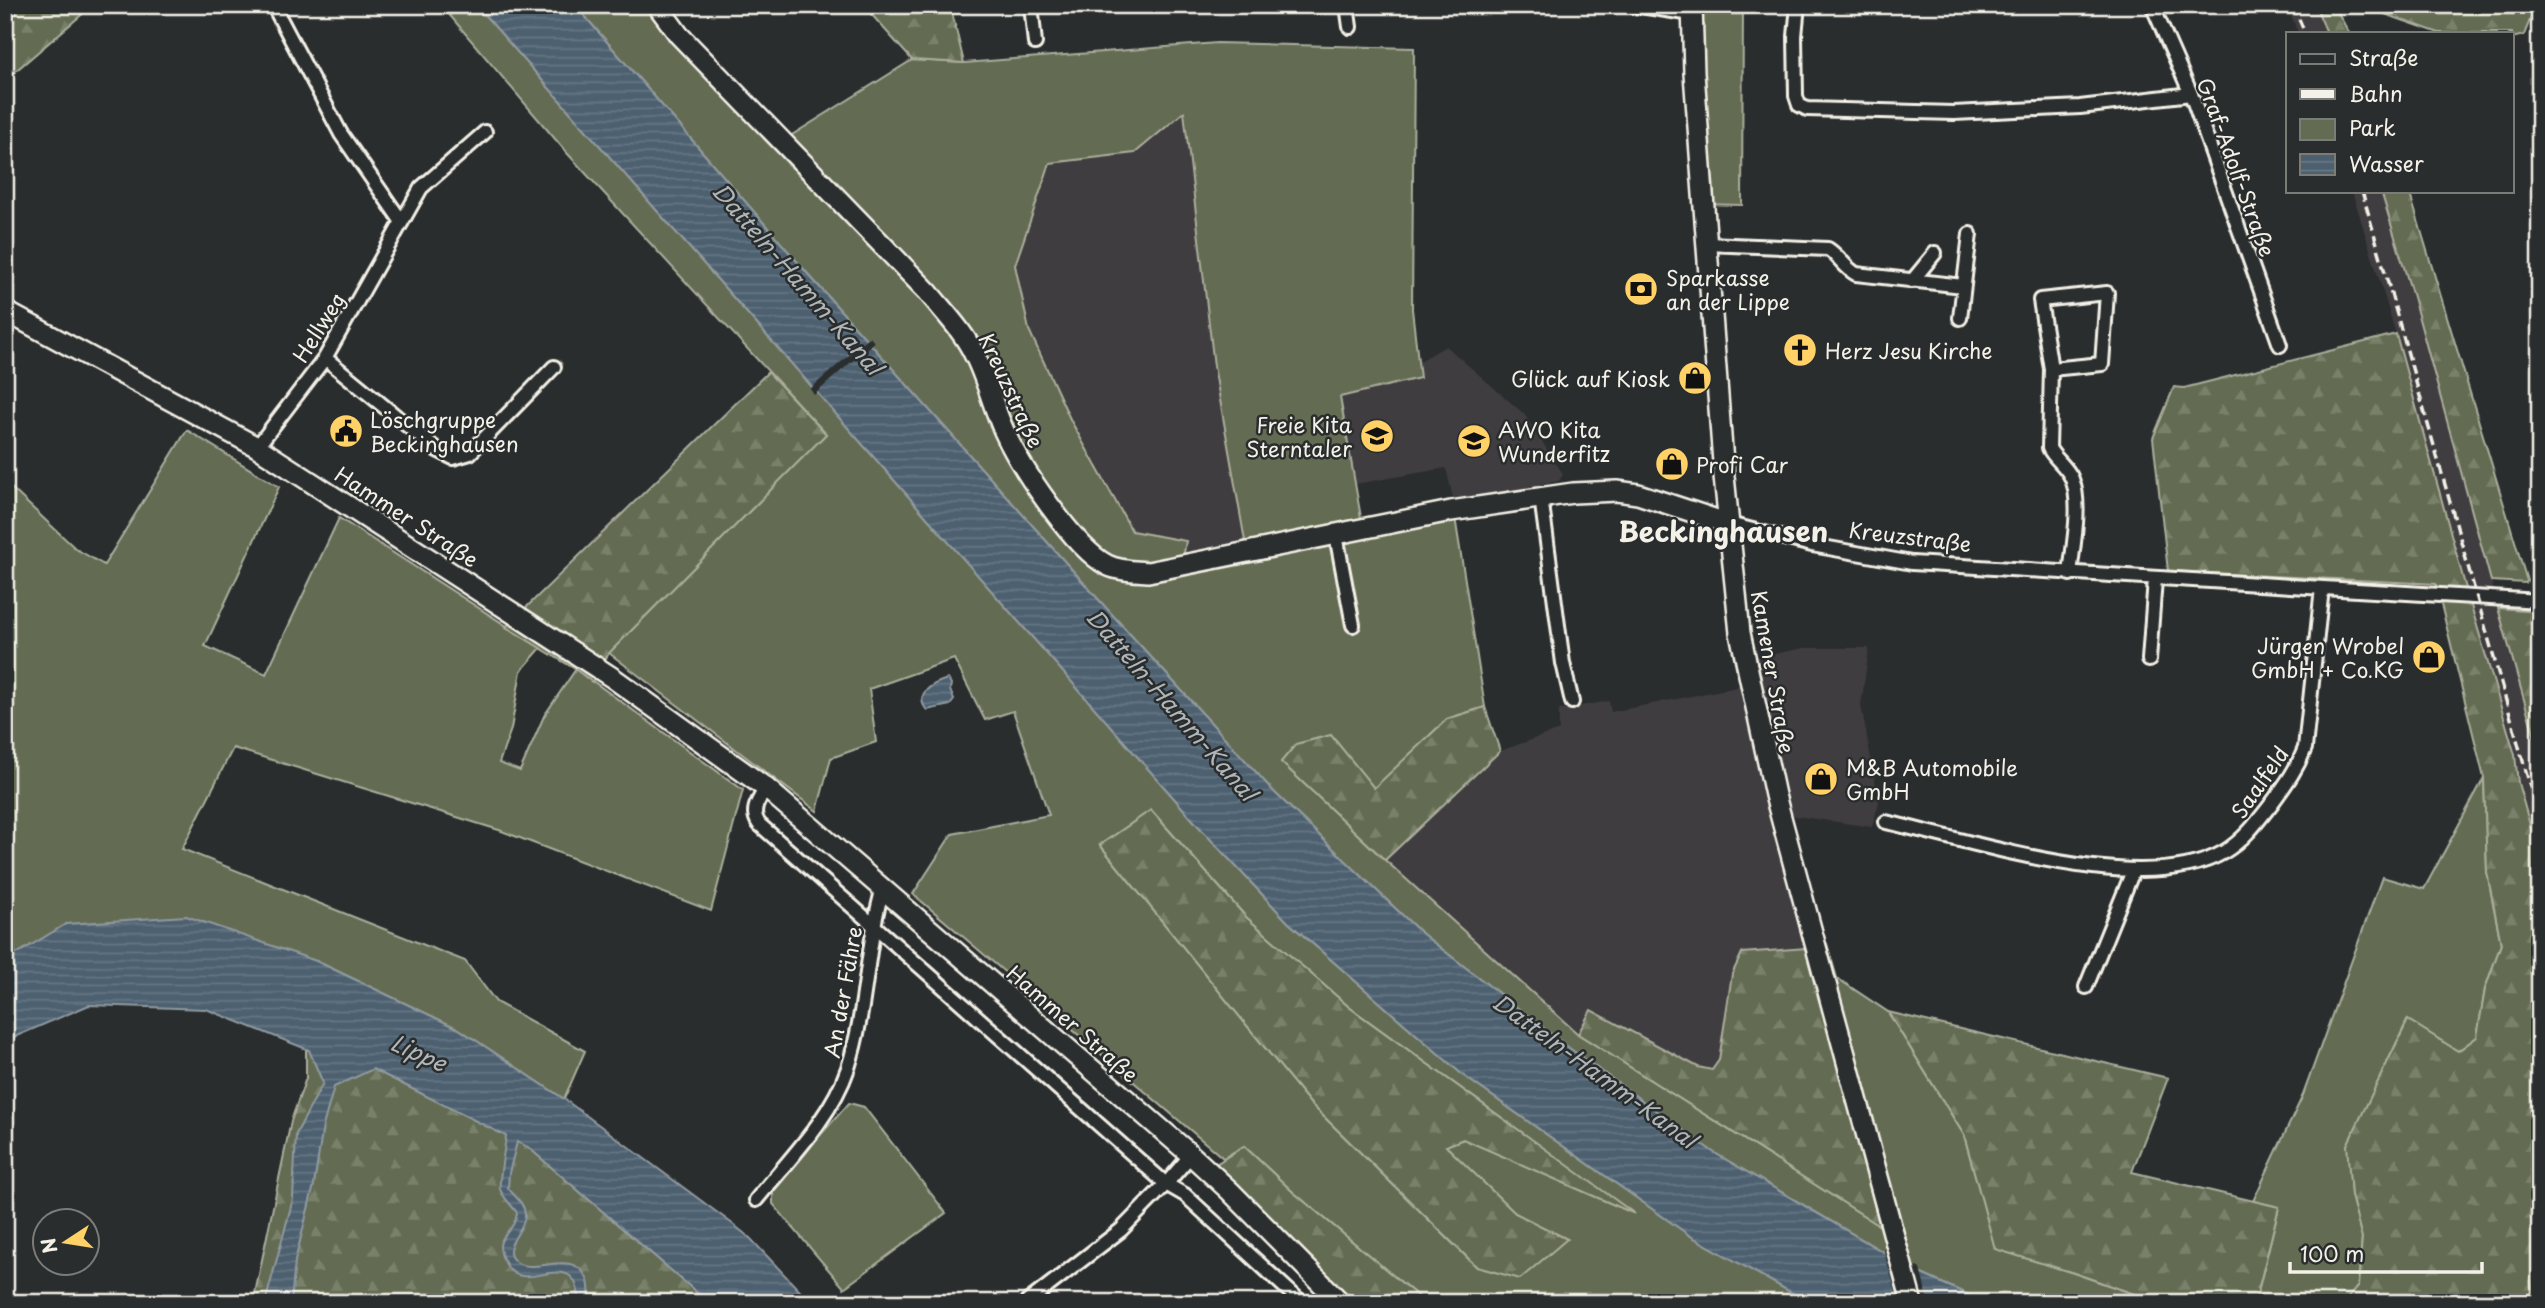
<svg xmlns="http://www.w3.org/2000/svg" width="2545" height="1308" font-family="'Playpen Sans',sans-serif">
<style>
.built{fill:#3f3c3f}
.green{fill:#636c52;stroke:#acae9d;stroke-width:2;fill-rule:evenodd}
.forest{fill:url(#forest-firs);stroke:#acae9d;stroke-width:2}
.water{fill:url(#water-rules);stroke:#909aa0;stroke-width:2}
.pier{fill:#2a2d2e}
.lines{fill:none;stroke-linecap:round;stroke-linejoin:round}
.street-casing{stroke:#f4f1e8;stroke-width:18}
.secondary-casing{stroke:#f4f1e8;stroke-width:24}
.street{stroke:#2a2d2e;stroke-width:12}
.secondary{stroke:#2a2d2e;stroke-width:19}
.rail{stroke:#f4f1e8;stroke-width:3.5;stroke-dasharray:10 5;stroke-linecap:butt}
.labels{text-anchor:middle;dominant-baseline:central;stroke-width:5;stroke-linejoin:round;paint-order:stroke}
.street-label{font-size:21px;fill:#f4f1e8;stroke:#2a2d2e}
.poi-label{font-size:21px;fill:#f4f1e8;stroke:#2a2d2e;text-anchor:start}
.water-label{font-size:23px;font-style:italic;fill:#b1b7b8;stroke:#2a2d2e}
.district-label{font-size:28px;font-weight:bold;fill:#f4f1e8;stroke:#2a2d2e}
</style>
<defs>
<pattern id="forest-firs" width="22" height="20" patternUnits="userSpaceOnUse" patternTransform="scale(1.75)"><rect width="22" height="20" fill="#636c52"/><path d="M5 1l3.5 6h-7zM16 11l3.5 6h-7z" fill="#7a816b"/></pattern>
<pattern id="water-rules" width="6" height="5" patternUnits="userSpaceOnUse" patternTransform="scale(1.75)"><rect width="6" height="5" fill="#4d6070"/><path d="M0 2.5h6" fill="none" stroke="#677784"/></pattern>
</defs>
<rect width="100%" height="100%" fill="#2a2d2e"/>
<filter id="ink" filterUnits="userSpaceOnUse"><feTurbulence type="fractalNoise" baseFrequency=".0143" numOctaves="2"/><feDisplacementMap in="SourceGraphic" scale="14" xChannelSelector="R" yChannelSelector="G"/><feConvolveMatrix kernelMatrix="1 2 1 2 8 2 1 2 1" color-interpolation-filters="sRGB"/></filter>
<g filter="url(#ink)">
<path class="built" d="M2287 5H2315L2327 33H2298Z
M1184 112 1214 366 1248 558 1183 559 1185 541 1132 531 1071 421 1029 330 1015 265 1050 162 1135 153Z
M2352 191H2381L2413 297 2540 756V860L2518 783 2515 755 2465 585 2396 334Z
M1446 346 1524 414 1563 474 1559 481 1454 502 1446 468 1355 484 1340 397 1420 378 1418 362Z
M1804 648H1869L1861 705 1879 802 1872 827 1788 815 1827 944 1806 948 1732 974 1719 1060 1712 1070 1698 1067 1590 1011 1578 1034 1385 860 1500 751 1559 730V710L1609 701 1611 712 1737 687 1749 659Z"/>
<path class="green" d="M441 5H476L1202 830 1288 922 1464 1076 1689 1235 1810 1303H1426L1293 1192 1244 1146 1223 1158 913 894 952 834 1049 815 1013 711 985 720 954 659 869 689 876 742 831 758 817 811 609 653 826 434 567 153ZM1151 810 1246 917 1349 1007 1631 1212 1464 1139 1445 1146 1515 1213 1567 1239 1477 1267 1310 1103 1100 845Z
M575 5H666L675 19 787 138 912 60 964 63 1217 43 1414 48 1412 309 1420 378 1340 397 1364 535 1455 517 1485 707 1447 719 1374 789 1281 762 1385 860 1578 1034 1879 1225 1806 948 1827 944 1837 978 1888 1012 1964 1135 1996 1249 2074 1273 2160 1303H1987L1919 1273 1713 1152 1569 1048 1420 932 1275 793 1107 609 807 273ZM1184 112 1214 366 1248 558 1183 559 1186 541 1132 531 1071 421 1029 330 1015 265 1050 163 1135 153Z
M1691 5H1743L1742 205 1697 204Z
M187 430 279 487 205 646 266 674 339 518 541 648 521 671 511 729 499 763 520 771 544 716 576 669 743 790 711 911 499 830 233 748 182 849 465 961 496 1002 585 1051 564 1099 459 1029 316 961 18 953 5 958V482L76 549 104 565Z
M2484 778 2487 872 2501 944 2485 989 2477 1037 2458 1051 2407 1021 2348 1145 2351 1195 2362 1238 2358 1286 2344 1303H2255L2279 1207 2253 1201 2303 1095 2382 877 2424 889Z
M849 1103 864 1107 946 1213 844 1288 773 1204V1193L775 1186Z"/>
<path class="forest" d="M5 5H93L5 80Z
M863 5H948L951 8 964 63 912 60Z
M2315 5H2334L2349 33H2327Z
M2359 5H2536L2524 35 2512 38V33H2439Z
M2381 191H2409L2527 581 2526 583 2491 581 2413 297Z
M2396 334 2465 585 2515 755 2518 783 2540 860V1303H2344L2358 1286 2362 1238 2351 1195 2347 1145 2408 1020 2458 1051 2477 1037 2485 989 2501 944 2487 872 2484 778 2436 584 2168 571 2153 438 2174 387 2184 388Z
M768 372 826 434 609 653 592 682 575 669 506 627Z
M2498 608 2540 611V756Z
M1485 707 1500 751 1385 860 1281 762 1296 744 1331 735 1374 788 1447 719Z
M1151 810 1246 917 1349 1007 1635 1214 1463 1139 1446 1146 1515 1213 1567 1239 1520 1279 1477 1267 1310 1103 1100 845Z
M1806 948 1880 1226 1578 1034 1591 1010 1698 1067 1712 1070 1719 1060 1732 974 1742 953Z
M1888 1012 2168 1078 2132 1172 2279 1207 2255 1303H2160L2074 1273 1995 1249 1964 1135Z
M306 1049 373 1069 528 1147 709 1303H253L291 1121 306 1078Z
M1244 1146 1293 1192 1426 1303H1314L1323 1272 1216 1164Z"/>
<path class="water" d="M476 5H575L807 273 1107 609 1275 793 1420 932 1569 1048 1713 1152 1919 1273 1987 1303H1810L1689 1235 1464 1076 1288 922 1202 830Z
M948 679 951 684 950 690 954 700 950 705 927 710C913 694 933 683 948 679Z
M186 916 316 961 459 1029 564 1099 734 1225 750 1238 811 1303H709L528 1147 517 1142 509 1173 508 1188C514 1196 525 1203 525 1215 526 1230 498 1249 516 1262 535 1276 576 1246 588 1281 590 1288 589 1296 590 1303H579C578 1242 525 1297 507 1266 503 1260 500 1253 500 1245 502 1233 515 1230 517 1213 512 1205 503 1198 500 1189 498 1182 505 1148 506 1136L373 1069 334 1087 323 1126 314 1185 295 1261 291 1303H265L293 1199 296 1134 323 1083 309 1050 206 1009 89 1005 5 1041V958L18 953 66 924Z"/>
<path class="pier" d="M870 337 874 342 814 395 810 389Z
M1883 1248 1920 1269 1929 1303H1899Z"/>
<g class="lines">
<g class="street-casing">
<path id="street" d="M273 5 341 134 402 222
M1031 5 1035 43
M1347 5 1350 27
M1634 5 1692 14
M1798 5 1795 36 1796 96 1799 105 1807 109 1954 113 2080 107 2191 94
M2152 5 2191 94 2280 345
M5 15 10 5
M1706 244 1828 249C1839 256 1844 267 1856 274L1963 286
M1912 281 1935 253
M1960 318 1970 234
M325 358 437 450 453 458 470 453 554 367
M2051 369 2102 364 2107 293 2040 300 2051 369 2049 448C2055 460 2067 466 2072 479 2082 504 2073 546 2070 574
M257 447 325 358 421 188 485 132
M1541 497 1563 663 1572 702
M1729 524 1812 545 1912 563 2540 601
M1336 535 1353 625
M2149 660 2155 579
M766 788C758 801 750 811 759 824L1166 1184 1185 1195 1302 1303
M1886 822C1973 841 2143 899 2224 852 2244 840 2258 821 2272 803 2285 785 2297 769 2305 748L2322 588
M2086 987 2133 871
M756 1200C789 1159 831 1118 848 1068 867 1009 866 946 883 888
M1026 1303 1121 1230 1166 1184 1191 1155"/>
</g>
<g class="secondary-casing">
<path id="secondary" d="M657 5 679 35 928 292C945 313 964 332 975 356 987 380 993 407 1004 431 1019 465 1074 548 1107 565 1119 571 1135 571 1148 572L1451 511 1573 493 1617 491 1638 494 1729 524
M1692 5 1694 73 1724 476 1740 633 1775 795 1912 1303
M5 311 257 447 613 678 766 788 1191 1155 1230 1191 1341 1303"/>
</g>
<use href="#street" class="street"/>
<use href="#secondary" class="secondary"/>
<path class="rail" d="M2293 5 2305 33
M2362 191 2540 821"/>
</g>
</g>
<defs>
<g id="bank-disc" transform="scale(1.75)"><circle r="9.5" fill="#ffd166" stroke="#2a2d2e"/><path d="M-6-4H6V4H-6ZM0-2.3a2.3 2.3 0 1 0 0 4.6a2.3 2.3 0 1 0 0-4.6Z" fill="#111"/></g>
<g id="church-disc" transform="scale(1.75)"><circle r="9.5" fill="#ffd166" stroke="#2a2d2e"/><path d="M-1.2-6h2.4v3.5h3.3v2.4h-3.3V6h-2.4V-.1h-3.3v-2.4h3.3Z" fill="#111"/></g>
<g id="shop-disc" transform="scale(1.75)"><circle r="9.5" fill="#ffd166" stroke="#2a2d2e"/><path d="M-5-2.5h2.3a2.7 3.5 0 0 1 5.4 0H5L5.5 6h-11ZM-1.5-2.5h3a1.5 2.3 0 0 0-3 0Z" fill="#111"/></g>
<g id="civic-disc" transform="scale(1.75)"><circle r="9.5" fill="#ffd166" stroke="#2a2d2e"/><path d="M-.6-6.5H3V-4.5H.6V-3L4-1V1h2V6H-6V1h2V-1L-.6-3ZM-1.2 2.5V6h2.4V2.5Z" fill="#111"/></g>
<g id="school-disc" transform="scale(1.75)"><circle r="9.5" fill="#ffd166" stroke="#2a2d2e"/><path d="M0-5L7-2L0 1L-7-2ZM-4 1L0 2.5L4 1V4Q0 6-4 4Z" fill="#111"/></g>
</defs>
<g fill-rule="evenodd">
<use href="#bank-disc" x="1641" y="289"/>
<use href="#church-disc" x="1800" y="350"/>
<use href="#shop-disc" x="1695" y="378"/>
<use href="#civic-disc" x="346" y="431"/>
<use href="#school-disc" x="1377" y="436"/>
<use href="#school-disc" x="1474" y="441"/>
<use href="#shop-disc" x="1672" y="464"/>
<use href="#shop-disc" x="2429" y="657"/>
<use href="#shop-disc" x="1821" y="779"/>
</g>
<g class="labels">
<g class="street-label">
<text transform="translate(2237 167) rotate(70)">Graf-Adolf-Straße</text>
<text transform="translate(318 327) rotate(-58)">Hellweg</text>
<text transform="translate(1012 390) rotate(65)">Kreuzstraße</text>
<text transform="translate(407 516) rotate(33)">Hammer Straße</text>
<text transform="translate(1910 536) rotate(7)">Kreuzstraße</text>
<text transform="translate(1774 672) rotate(80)">Kamener Straße</text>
<text transform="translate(2259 782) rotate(-55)">Saalfeld</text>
<text transform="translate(842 992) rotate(-80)">An der Fähre</text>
<text transform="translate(1073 1023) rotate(41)">Hammer Straße</text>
</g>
<g class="poi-label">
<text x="1666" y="277">Sparkasse<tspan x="1666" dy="24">an der Lippe</tspan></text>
<text x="1825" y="350">Herz Jesu Kirche</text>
<text x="1670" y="378" text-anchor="end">Glück auf Kiosk</text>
<text x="370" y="419">Löschgruppe<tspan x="370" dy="24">Beckinghausen</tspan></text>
<text x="1352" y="424" text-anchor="end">Freie Kita<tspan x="1352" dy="24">Sterntaler</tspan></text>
<text x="1498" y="429">AWO Kita<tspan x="1498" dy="24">Wunderfitz</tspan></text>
<text x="1696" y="464">Profi Car</text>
<text x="2404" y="645" text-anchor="end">Jürgen Wrobel<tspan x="2404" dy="24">GmbH + Co.KG</tspan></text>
<text x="1846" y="767">M&amp;B Automobile<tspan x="1846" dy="24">GmbH</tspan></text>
</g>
<g class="water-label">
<text transform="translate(798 278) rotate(49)">Datteln-Hamm-Kanal</text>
<text transform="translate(1172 704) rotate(49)">Datteln-Hamm-Kanal</text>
<text transform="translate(419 1052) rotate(24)">Lippe</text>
<text transform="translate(1595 1070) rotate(36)">Datteln-Hamm-Kanal</text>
</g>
<g class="district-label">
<text x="1723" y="530">Beckinghausen</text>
</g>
</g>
<rect width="2545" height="1308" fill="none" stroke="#2a2d2e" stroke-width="28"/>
<rect x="14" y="14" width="2517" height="1280" fill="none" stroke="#f4f1e8" stroke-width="2.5" filter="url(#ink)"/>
<rect x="2286" y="32" width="228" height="161" fill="#2a2d2e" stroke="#7b7b78" stroke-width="2"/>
<rect x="2300" y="54" width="35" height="10" fill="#2a2d2e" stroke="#7b7b78" stroke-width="2"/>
<text x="2349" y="66" font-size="21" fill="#f4f1e8">Straße</text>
<rect x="2300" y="89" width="35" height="10" fill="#f4f1e8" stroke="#7b7b78" stroke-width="2"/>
<text x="2349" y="102" font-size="21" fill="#f4f1e8">Bahn</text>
<rect x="2300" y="119" width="35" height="21" fill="#636c52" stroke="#7b7b78" stroke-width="2"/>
<text x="2349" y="136" font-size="21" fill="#f4f1e8">Park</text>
<rect x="2300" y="154" width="35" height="21" fill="url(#water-rules)" stroke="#7b7b78" stroke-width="2"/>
<text x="2349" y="172" font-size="21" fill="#f4f1e8">Wasser</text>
<g transform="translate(66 1242) rotate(258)"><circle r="33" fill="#2a2d2e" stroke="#7b7b78" stroke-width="2"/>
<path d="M0-5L12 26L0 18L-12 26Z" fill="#ffd166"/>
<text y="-10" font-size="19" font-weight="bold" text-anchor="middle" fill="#f4f1e8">N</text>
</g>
<path d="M2290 1262v10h192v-10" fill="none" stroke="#f4f1e8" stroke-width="3.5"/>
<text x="2300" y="1262" font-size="21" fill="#f4f1e8" stroke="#2a2d2e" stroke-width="5" paint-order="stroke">100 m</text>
</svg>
